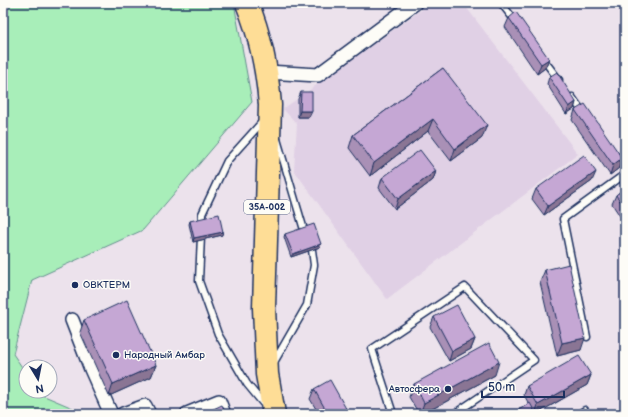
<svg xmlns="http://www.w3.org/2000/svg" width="628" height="417" font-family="'Balsamiq Sans',sans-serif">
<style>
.built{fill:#e0d0e5}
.green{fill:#a8eeb9;stroke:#628e8c}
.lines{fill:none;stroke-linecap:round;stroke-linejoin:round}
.service-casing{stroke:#1b2f5e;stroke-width:9}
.minor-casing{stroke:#1b2f5e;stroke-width:16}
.trunk-casing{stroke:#1b2f5e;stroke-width:25}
.service{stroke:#fdfcf7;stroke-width:6}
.minor{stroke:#fdfcf7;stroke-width:13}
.trunk{stroke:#fedd96;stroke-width:22}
.wall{fill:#a990b6;stroke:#1b2f5e}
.shaded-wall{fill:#8a7594;stroke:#1b2f5e}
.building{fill:#c5a7d4;stroke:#1b2f5e}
.poi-dot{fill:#1b2f5e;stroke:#fdfcf7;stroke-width:1.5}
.labels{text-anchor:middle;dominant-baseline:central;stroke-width:3;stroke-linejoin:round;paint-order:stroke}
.shield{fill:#fdfcf7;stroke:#5f6c8c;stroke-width:1}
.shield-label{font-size:9px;font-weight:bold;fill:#1b2f5e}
.poi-label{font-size:10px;fill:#1b2f5e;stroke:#fdfcf7;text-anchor:start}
</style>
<rect width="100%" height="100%" fill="#ece2ec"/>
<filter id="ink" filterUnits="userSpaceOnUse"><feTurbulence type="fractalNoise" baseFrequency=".025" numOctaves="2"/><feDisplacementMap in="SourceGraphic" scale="8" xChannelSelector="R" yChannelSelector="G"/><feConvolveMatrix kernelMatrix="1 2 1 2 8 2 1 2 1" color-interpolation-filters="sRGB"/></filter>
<g filter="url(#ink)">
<path class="built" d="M431 3H463L578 154 387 299 294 170 297 124 283 109Z"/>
<path class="green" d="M3 3H234L252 102 143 230 32 280 13 354 26 373V391H39L42 395 87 414H3Z"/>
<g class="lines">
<g class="service-casing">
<path id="service" d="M501 3 516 22
M543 59 559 80
M572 97 584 114
M263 121 227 161 202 214 199 281 218 334 247 384 266 407
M277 139 304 230
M616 156 625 168
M587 337 563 219 625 174
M273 364 307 305 314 265 312 250
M393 414 372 349 465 287 534 360 454 414
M579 414 585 410 586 414"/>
</g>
<g class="minor-casing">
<path id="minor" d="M267 72 318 75 415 3
M72 320 91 369 111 414
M123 414 145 406 149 414
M187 414 219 401 224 414"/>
</g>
<g class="trunk-casing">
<path id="trunk" d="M247 3C261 37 267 68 270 105L264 308 267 374 274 414"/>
</g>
<use href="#service" class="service"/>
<use href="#minor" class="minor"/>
<use href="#trunk" class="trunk"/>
</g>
<path class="wall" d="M509 18 549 59 545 68 537 74 505 27Z
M443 68 482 138 451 161 428 131 370 176 349 148 353 135Z
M549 77 576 102 574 109 566 114 547 84Z
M301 92 312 111 309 117H298V99Z
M575 110 622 158 619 168 610 175 572 120Z
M436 171 433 180 395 209 379 188 382 178Z
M592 181 544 215 532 199 536 189Z
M625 188V217L622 219 612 204 616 195Z
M190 221 222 235 193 242 189 224Z
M285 234 321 244 320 247 291 257 284 237Z
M545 270 581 350 557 356 540 282Z
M434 317 475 339 471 349 449 361 430 327Z
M84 320 156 365 151 377 109 396 80 332Z
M495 375 423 414H419L409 397 414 384Z
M591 375 587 385 536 414 529 404 524 395 527 386Z
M314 389 349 414H319L310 399Z"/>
<path class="shaded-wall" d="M549 59 545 68 537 74 541 64Z
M576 102 574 109 566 114 569 107Z
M300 111H312L309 117H298Z
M433 119 428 131 370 176 374 163Z
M487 125 482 138 451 161 455 149Z
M622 158 619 168 610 175 613 165Z
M436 171 433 180 395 209 398 199Z
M596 172 592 181 544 215 548 206Z
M625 211V217L622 219Z
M223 232 222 235 193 242 194 238Z
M321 244 320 247 291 257 293 254Z
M585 338 581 350 557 356 562 343Z
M475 339 471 349 449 361 452 351Z
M499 362 495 375 423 414H420L424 403Z
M156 365 151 377 109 396 113 384Z
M591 375 587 385 536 414H535L538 405Z"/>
<path class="building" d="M516 12 549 59 541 64 509 18Z
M443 68 487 125 455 149 433 119 374 163 353 135Z
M557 72 576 102 569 107 549 77Z
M301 92H312V111H300Z
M585 104 622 158 613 165 575 110Z
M420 150 436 171 398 199 382 178Z
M584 155 596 172 548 206 536 189Z
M625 188V208L616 195Z
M219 214 223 232 194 238 190 221Z
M314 224 321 244 293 254 285 234Z
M569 264 585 338 562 343 545 270Z
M127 300 156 365 113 384 84 320Z
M457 305 475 339 452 351 434 317Z
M489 343 499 362 424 403 414 384Z
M579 356 591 375 538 405 527 386Z
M330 380 349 414H328L314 389Z
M530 403 536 414H512Z
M222 405 226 414H209L207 412Z
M205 410 207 414H196Z"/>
</g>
<g class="poi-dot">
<circle cx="75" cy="285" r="4"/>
<circle cx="116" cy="355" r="4"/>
<circle cx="448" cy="389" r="4"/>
</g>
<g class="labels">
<rect class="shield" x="244" y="200" width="46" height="14" rx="3"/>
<g class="shield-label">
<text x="267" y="207">35А-002</text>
</g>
<g class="poi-label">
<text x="83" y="285">ОВКТЕРМ</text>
<text x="124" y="355">Народный Амбар</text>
<text x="440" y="389" text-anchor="end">Автосфера</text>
</g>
</g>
<rect width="628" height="417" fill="none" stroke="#fdfcf7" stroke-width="16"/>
<rect x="8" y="8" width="612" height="401" fill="none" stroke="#1b2f5e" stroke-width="1.5" filter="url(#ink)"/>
<g transform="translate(38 379) rotate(170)"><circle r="19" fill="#fdfcf7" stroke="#a3aaba"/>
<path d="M0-3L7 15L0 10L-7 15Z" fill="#1b2f5e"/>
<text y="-6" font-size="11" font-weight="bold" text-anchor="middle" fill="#1b2f5e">N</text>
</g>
<path d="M482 391v6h82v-6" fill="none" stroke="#1b2f5e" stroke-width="2"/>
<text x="488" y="391" font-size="12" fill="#1b2f5e" stroke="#fdfcf7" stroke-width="3" paint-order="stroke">50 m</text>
</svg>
